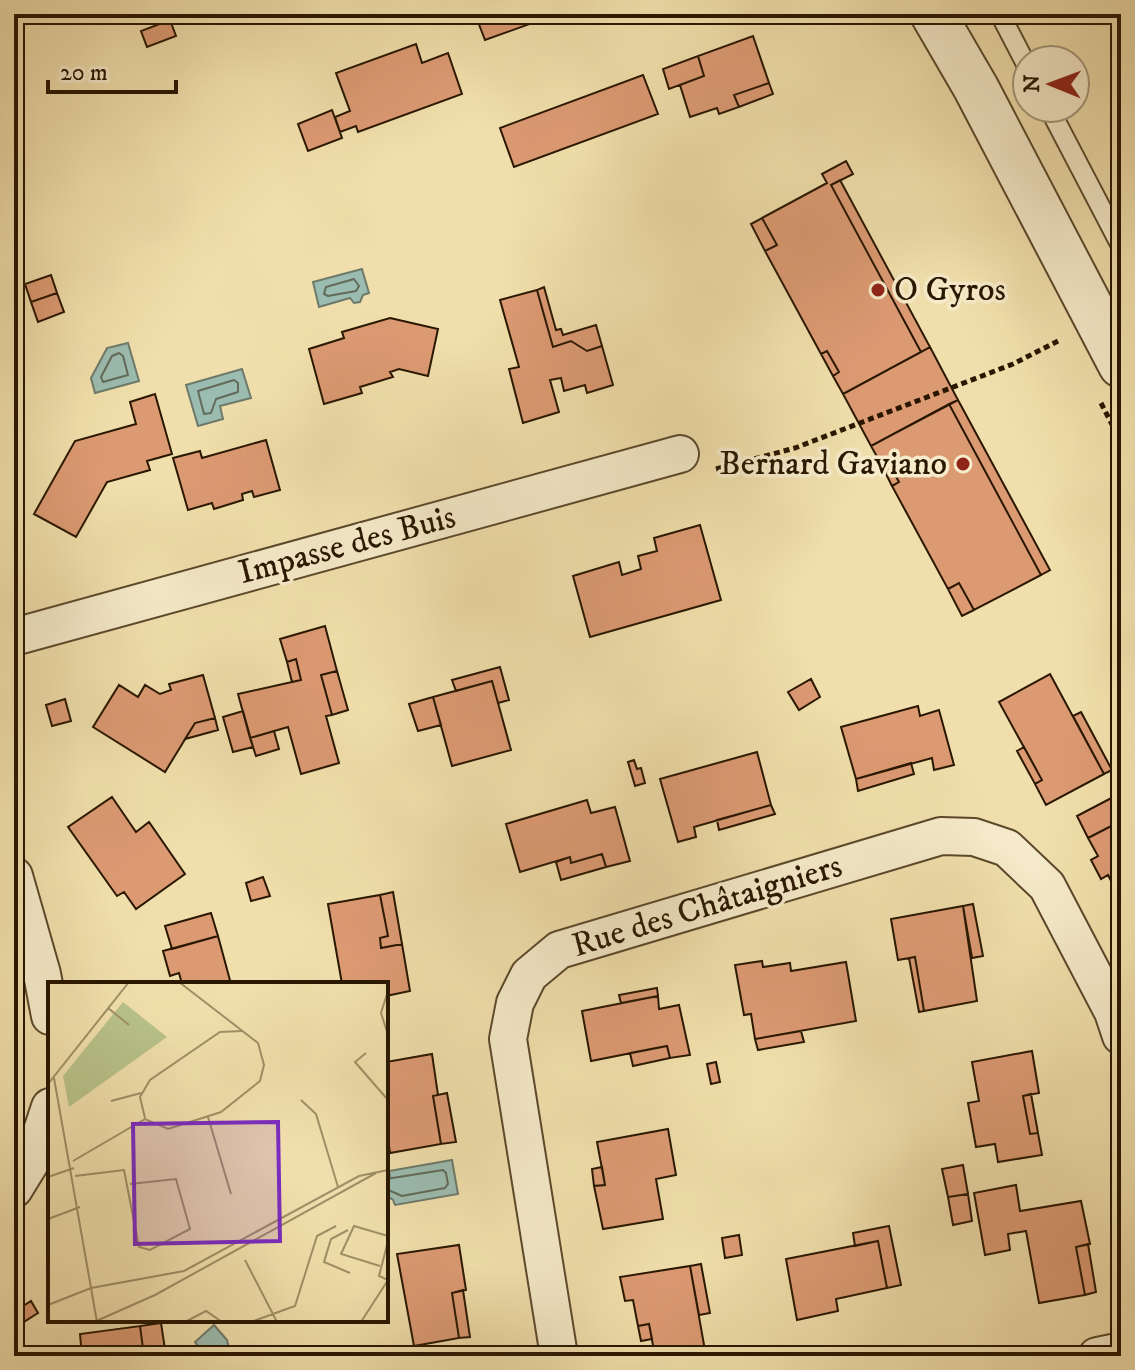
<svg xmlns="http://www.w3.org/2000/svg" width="1135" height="1370" font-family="'IM FELL DW Pica',serif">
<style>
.water{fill:#9bbcb0;stroke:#6d7a6a;stroke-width:2}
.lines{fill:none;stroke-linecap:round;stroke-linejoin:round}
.shore{stroke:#626a58;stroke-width:2}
.building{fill:#dc9a73;stroke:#291700;stroke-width:2}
.service-casing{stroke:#5b492b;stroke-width:22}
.minor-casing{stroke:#5b492b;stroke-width:40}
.tertiary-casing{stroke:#5b492b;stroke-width:48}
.path{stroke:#291700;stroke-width:5;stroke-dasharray:6 4;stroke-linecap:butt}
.service{stroke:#f5eac9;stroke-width:18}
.minor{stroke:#f5eac9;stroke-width:36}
.tertiary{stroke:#f5eac9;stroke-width:44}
.poi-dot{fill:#8f2418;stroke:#f5eac9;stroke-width:3}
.labels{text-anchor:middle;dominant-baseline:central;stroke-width:7;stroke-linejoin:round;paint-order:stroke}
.poi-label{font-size:34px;fill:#291700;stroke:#f5eac9;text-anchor:start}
.street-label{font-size:34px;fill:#291700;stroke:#f5eac9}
.inset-road{fill:none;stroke:#a08f67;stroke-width:2}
.view{fill:#7b2cbf;fill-opacity:0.15;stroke:#7b2cbf;stroke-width:4}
.inset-edge{fill:none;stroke:#291700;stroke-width:4}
</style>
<rect width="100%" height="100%" fill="#f0dfac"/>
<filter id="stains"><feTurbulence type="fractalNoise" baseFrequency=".0025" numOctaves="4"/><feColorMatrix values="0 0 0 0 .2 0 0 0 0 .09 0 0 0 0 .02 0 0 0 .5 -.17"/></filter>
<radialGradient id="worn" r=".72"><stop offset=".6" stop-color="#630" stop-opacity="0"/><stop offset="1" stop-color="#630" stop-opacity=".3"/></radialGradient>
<path class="water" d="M362 269 369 293 363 295 360 302 354 303 350 298 319 307 313 282Z
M128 343 139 381 95 393 91 378 107 348Z
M242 369 251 398 220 406 223 419 198 426 186 385Z
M452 1160 458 1194 395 1205 393 1200 386 1195V1180L390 1177 389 1171Z
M214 1325 227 1340 231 1356H206L195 1342Z"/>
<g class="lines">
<path class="shore" d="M354 279 359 286 356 291 328 296 324 294 326 287Z
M119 353 123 356 128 375 103 382 101 377 112 356Z
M234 380 238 383V392L216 399 211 413 204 414 198 391Z
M386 1179 443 1170 446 1173 448 1184 445 1188 402 1196 386 1189"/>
</g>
<path class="building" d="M475 14H535L538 21 485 40Z
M170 20 176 36 147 47 141 31Z
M753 36 769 83 734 95 739 107 719 114 717 108 690 117 680 85 704 76 698 56Z
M416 44 422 63 448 53 462 94 358 132 356 126 340 132 335 117 350 111 336 73Z
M698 56 704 76 669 89 663 69Z
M643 75 658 114 514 167 500 128Z
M769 83 773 94 739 107 734 95Z
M332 110 342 138 308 151 298 124Z
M846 161 853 174 831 185 921 352 843 394 833 376 839 372 827 351 821 354 765 251 777 245 762 218 827 183 822 174Z
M840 180 930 347 921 352 831 185Z
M762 218 777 245 765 251 751 224Z
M51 275 57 293 31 302 25 284Z
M544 287 556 330 561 329 563 335 596 325 602 346 587 351 571 341 553 347 537 290Z
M537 290 553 347 571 341 587 351 602 346 613 385 587 393 585 385 564 391 561 378 550 380 559 412 523 423 509 369 519 367 500 300Z
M57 293 64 312 38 322 31 302Z
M390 318 438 329 428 376 399 369 390 372 393 377 360 387 362 393 324 404 309 349 344 338 342 332Z
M930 347 958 400 871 446 843 394Z
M827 351 839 372 833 376 821 354Z
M155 394 172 454 147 461 150 470 107 482 76 537 34 514 75 441 136 424 130 402Z
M958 400 1050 570 1041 575 949 404Z
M949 404 1041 575 974 610 959 583 948 589 892 486 899 482 887 461 881 464 871 446Z
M266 440 280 490 254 497 252 491 242 494 243 500 214 509 212 503 188 510 173 458 200 451 202 458Z
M887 461 899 482 892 486 881 464Z
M700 525 721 600 590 637 573 576 619 562 622 575 641 569 638 556 657 551 654 538Z
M959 583 974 610 962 616 948 589Z
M325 626 337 671 321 675 332 715 326 716 339 763 301 774 288 727 250 738 238 694 301 680 296 659 287 662 280 639Z
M296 659 301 680 292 682 287 662Z
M500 667 509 700 498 703 492 681 456 691 452 680Z
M337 671 348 710 332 715 321 675Z
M1050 674 1104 774 1046 805 1035 784 1042 780 999 702Z
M203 675 215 718 195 723 165 772 93 727 119 685 138 697 145 685 160 694 171 690 169 684Z
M811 679 820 697 799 710 788 692Z
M492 681 511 750 452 766 433 697Z
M433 697 441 725 418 731 409 704Z
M65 699 71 721 52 726 46 705Z
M918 706 920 716 939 710 954 765 934 770 932 758 856 779 841 727Z
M243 711 253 747 233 752 223 717Z
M1081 712 1112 770 1104 774 1073 716Z
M215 718 218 730 185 739 195 723Z
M274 731 279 749 256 756 250 738Z
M1024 747 1042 780 1035 784 1017 751Z
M757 752 771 805 694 827 696 837 678 842 660 779Z
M634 760 637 769 641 768 645 783 635 786 628 762Z
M911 763 914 774 858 791 856 779Z
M1121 793V821L1088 838 1077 816Z
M112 797 136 832 149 822 185 874 136 909 124 892 117 896 68 827Z
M587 800 591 813 615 807 630 861 606 867 602 854 571 863 570 857 520 872 506 824Z
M771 805 775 814 719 830 717 820Z
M1121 821V898H1120L1108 875 1101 879 1091 860 1098 856 1088 838Z
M602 854 606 867 561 880 556 862 570 857 571 863Z
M263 877 270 896 251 901 246 883Z
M393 892 402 944 381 948 380 938 388 936 380 895Z
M380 895 388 936 380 938 381 948 402 944 410 991 386 996V984H342L328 904Z
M973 904 983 956 972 958 963 906Z
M963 906 977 1001 924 1011 915 957 898 960 891 919Z
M211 913 218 936 172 949 165 926Z
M218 936 231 984H182L179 973 170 976 163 951Z
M915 957 924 1011 919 1012 909 958Z
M762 961 763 967 790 963 791 971 846 962 856 1021 755 1039 751 1014 744 1015 735 965Z
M657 988 658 996 621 1003 619 995Z
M658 996 659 1009 679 1005 690 1055 670 1058 667 1046 591 1061 582 1011Z
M801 1031 804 1042 758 1050 755 1039Z
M667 1046 670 1058 633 1066 630 1053Z
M1032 1051 1039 1093 1023 1096 1030 1134 1038 1133 1042 1155 998 1162 995 1144 976 1147 968 1103 979 1101 972 1062Z
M432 1054 438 1095 433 1096 441 1144 390 1153 386 1127V1062Z
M716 1062 720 1082 711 1084 707 1064Z
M447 1093 456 1142 441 1144 433 1096Z
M1031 1094 1038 1133 1030 1134 1023 1096Z
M668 1129 676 1175 656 1179 663 1219 603 1229 594 1186 605 1185 597 1142Z
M963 1165 968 1194 948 1197 942 1169Z
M602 1167 605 1185 594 1186 592 1169Z
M1016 1185 1020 1211 1081 1201 1090 1244 1076 1247 1085 1295 1039 1303 1026 1231 1008 1234 1010 1250 985 1255 974 1193Z
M968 1194 972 1221 953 1225 948 1197Z
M889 1226 901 1285 887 1288 878 1241 855 1246 853 1233Z
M739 1235 742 1255 725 1258 722 1238Z
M878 1241 887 1288 836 1299 838 1311 797 1320 786 1259Z
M1088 1244 1096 1292 1085 1295 1076 1247Z
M459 1245 466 1290 452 1293 459 1338 414 1346 397 1254Z
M701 1264 710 1313 699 1315 690 1266Z
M690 1266 706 1356H655L649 1324 638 1326 633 1300 625 1301 620 1277Z
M463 1290 470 1337 459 1338 452 1293Z
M31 1301 38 1313 19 1325 14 1317V1312Z
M161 1323 166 1356H144L140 1326Z
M649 1324 652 1339 641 1341 638 1326Z
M140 1326 144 1356H82L80 1334Z"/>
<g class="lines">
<g class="service-casing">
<path id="service" d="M1000 14 1027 66
M1049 108 1121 246"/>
</g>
<g class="minor-casing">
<path id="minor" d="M14 637 680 454
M14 876 42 974 50 1016
M14 1189 33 1158 50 1107
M559 1356 508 1039 515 1003 529 975 559 950 941 836 974 837 1007 848 1047 886 1113 1012 1121 1036
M1097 1356 1121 1351"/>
</g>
<g class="tertiary-casing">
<path id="tertiary" d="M933 14 976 88 1121 365"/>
</g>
<path class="path" d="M1101 403 1121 442
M716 469 795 448 1013 364 1058 341"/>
<use href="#service" class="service"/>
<use href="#minor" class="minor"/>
<use href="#tertiary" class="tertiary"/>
</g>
<g class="poi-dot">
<circle cx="878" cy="290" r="8"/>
<circle cx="963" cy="464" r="8"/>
</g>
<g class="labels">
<g class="poi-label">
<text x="894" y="290">O Gyros</text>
<text x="947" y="464" text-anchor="end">Bernard Gaviano</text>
</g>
<g class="street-label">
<text transform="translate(347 545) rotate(-15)">Impasse des Buis</text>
<text transform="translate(707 906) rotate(-17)">Rue des Châtaigniers</text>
</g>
</g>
<g transform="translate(48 982)">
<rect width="340" height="340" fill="#f0dfac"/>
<path d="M75 20 119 55 21 125 15 94Z" fill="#b8c28a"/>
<path class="inset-road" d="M340 9 333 31 340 53M60 26 81 43M318 71 307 80 340 118M6 96 49 340M0 102 81 0M253 118 268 132 290 205M63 119 93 111M160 135 183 212M97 136 92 115 102 98 172 50 194 49M25 179 97 137 120 147 173 130 212 99 216 83 210 61 131 0M27 194 76 188 91 265 102 268 142 247 128 197 82 202M0 195 26 186M0 237 32 225M300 248 283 257 276 280 302 291M197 278 229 340M332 284 293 272 306 244 340 254M0 323 43 306 136 289 311 194 340 188M46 340 107 313 328 191M137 340 158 329 174 340M203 340 247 324 269 254 288 244M313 340 340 298 331 294 340 259"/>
<path class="view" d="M230 140 232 259 87 262 85 142Z"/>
<rect width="340" height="340" class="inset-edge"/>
</g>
<rect width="1135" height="1370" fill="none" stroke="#f0dfac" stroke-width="48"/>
<rect x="16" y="16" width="1103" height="1338" fill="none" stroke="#291700" stroke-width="4"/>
<rect x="24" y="24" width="1087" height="1322" fill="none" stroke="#291700" stroke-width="2"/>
<g transform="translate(1051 84) rotate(271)"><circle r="38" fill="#f5eac9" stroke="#a39679" stroke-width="2"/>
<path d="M0-6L14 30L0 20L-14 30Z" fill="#8f2418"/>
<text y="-12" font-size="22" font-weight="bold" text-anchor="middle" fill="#291700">N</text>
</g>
<path d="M48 80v12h128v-12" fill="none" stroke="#291700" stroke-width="4"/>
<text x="60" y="80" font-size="24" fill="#291700" stroke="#f5eac9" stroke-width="6" paint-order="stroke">20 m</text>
<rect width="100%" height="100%" filter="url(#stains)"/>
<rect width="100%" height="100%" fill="url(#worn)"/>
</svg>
